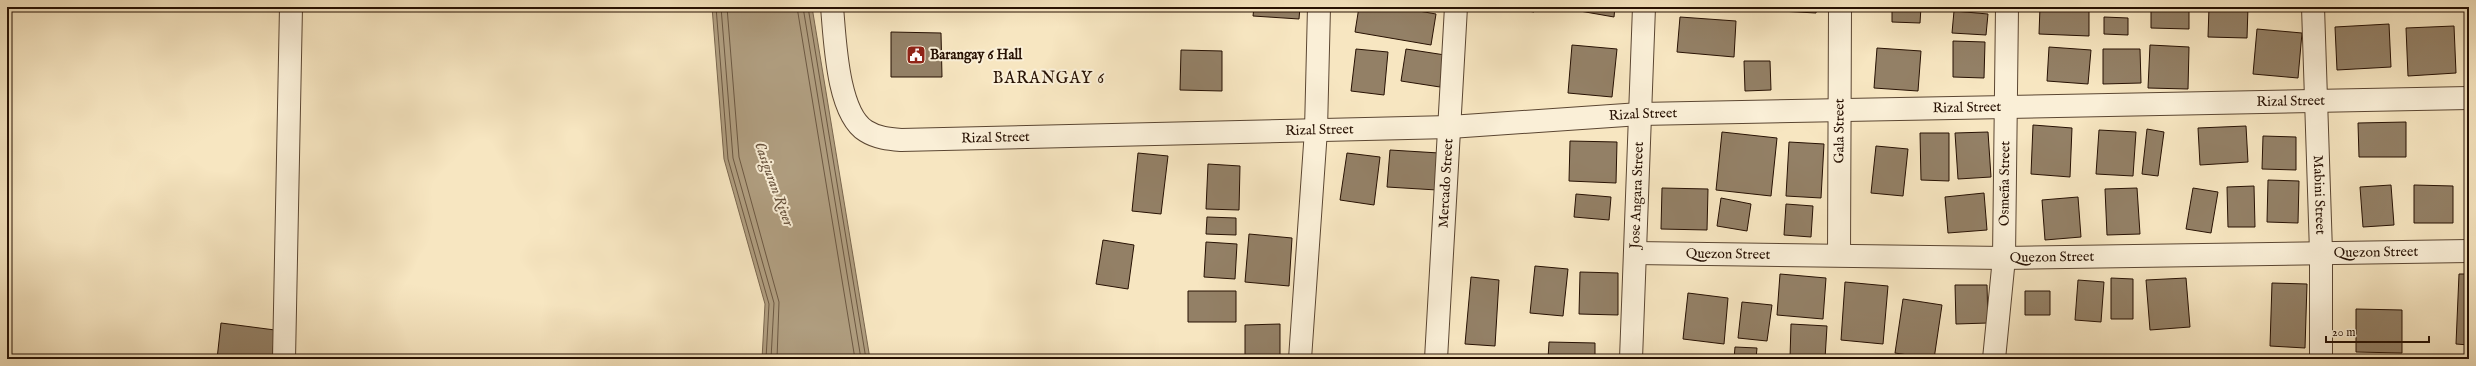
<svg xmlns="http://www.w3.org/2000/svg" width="2476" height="366" font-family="'IM FELL English',serif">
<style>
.water{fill:#b09e80;stroke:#79664e}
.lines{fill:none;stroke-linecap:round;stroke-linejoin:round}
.shore{stroke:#6c5842;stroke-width:1}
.building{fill:#938066;stroke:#271103}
.street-casing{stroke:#5b4632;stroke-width:24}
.street{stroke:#faefd7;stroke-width:22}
.labels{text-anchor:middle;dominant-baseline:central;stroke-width:4;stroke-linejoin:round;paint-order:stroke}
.poi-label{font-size:14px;font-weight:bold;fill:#271103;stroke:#faefd7;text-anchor:start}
.street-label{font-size:14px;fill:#271103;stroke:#faefd7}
.water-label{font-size:15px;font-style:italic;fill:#65503b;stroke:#faefd7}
.quarter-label{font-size:16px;letter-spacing:1px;fill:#271103;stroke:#faefd7}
</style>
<rect width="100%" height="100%" fill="#f7e6c1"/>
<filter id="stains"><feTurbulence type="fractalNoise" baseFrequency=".005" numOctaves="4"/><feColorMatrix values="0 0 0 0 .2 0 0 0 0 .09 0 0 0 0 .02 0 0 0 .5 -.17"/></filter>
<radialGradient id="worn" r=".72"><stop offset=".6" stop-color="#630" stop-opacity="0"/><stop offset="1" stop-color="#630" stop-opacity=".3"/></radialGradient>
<path class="water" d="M712 7H812L870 359H762L765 304 724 159Z"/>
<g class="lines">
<path class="shore" d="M716 7 728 159 769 304 766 359
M721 7 733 158 774 303 771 359
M727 7 739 157 779 302 777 359
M797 7 855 359
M803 7 861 359
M808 7 866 359"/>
</g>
<path class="building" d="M1254 7H1300L1299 19 1253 16Z
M1359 7H1396L1436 14 1431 45 1355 32Z
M1503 7H1535L1534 12Z
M1557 7H1615L1614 17Z
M1683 7H1732V10Z
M1780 7H1817L1816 13 1780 11Z
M1892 7H1921L1920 23 1892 22Z
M2040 7H2089V36L2039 34Z
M2107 7H2133V10H2107Z
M2151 7H2189V29L2151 28Z
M2209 7H2248L2247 38 2208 37Z
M1954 11 1988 14 1986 35 1952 33Z
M1680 17 1736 21 1734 57 1677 52Z
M2104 17 2128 18V35L2104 34Z
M2389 24 2391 67 2337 70 2335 27Z
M2454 26 2456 73 2408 76 2406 28Z
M2257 29 2302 33 2298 78 2253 74Z
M891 32 941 33 942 77H891Z
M1953 41 1985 42 1984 78 1953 77Z
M1572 45 1617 49 1612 97 1568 93Z
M2150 45 2189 47 2188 89 2148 88Z
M2049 47 2091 50 2088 84 2047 81Z
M1877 48 1921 51 1918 91 1874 88Z
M1356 49 1388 52 1384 95 1351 91Z
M1406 49 1445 55 1440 87 1401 81Z
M2103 49H2140L2141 83 2103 84Z
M1181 50 1222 51V91L1180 90Z
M1744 61H1770L1771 90 1745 91Z
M2406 122V157H2359L2358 123Z
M2033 125 2072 128 2070 177 2031 174Z
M2246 126 2248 162 2200 165 2198 128Z
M2147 129 2164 132 2158 176 2142 174Z
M2099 130 2136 132 2133 176 2096 174Z
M1722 132 1777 138 1771 196 1716 190Z
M1988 132 1991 177 1958 179 1955 133Z
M1920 133H1949V181L1921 180Z
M2263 136 2296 137V170L2262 169Z
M1570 141 1617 142 1616 183 1569 181Z
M1789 142 1824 144 1821 198 1786 196Z
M1876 146 1908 149 1903 196 1871 193Z
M1390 150 1439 153 1437 190 1387 187Z
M1138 153 1168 156 1161 214 1132 211Z
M1347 153 1380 157 1374 205 1340 200Z
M1208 164 1240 166 1239 210 1206 209Z
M2268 180 2299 181 2298 223 2267 222Z
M2391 185 2394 225 2363 227 2360 187Z
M2414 185 2453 186V223H2414Z
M2254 186 2255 227H2228L2227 187Z
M2467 186H2469V223H2467Z
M1662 188 1708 189 1707 230 1661 229Z
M2137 188 2140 234 2107 235 2105 189Z
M2193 188 2218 192 2211 233 2186 229Z
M1984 193 1987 230 1948 233 1945 197Z
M1576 194 1611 197 1609 220 1574 217Z
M2078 197 2081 237 2045 240 2042 200Z
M1721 198 1751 204 1747 231 1717 226Z
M1786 204 1813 206 1811 237 1784 235Z
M1207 217 1236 218V235L1206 234Z
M1249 234 1292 238 1289 286 1245 282Z
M1103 240 1134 245 1128 289 1096 284Z
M1206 242 1237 244 1235 279 1204 277Z
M1535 266 1568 269 1563 316 1530 313Z
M1580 272 1618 273V315L1579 314Z
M1780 274 1826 278 1823 319 1777 315Z
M2459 274H2469V345L2456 344Z
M1471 277 1499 280 1495 346 1465 344Z
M2111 278 2133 279V319H2111Z
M2186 278 2190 327 2150 330 2146 280Z
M2078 280 2104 282 2101 322 2075 320Z
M1845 282 1888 286 1883 344 1841 340Z
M2272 283 2307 284 2305 348 2270 346Z
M1955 285H1987L1988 323 1956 324Z
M1188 291H1236V322H1188Z
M2025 291H2050V315H2025Z
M1688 293 1728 298 1724 344 1683 339Z
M1903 299 1942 305 1934 359 1895 353Z
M1742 302 1772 305 1767 341 1738 338Z
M2356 309 2402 310V353L2356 352Z
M221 323 275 330 272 359H217Z
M1280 324V359H1245V325Z
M1791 324 1827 326 1825 359 1790 358Z
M1549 342 1595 343V359H1548Z
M1735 347 1757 348 1756 359H1734Z"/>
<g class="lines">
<g class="street-casing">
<g id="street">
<path id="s1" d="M832 7C835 39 837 113 866 131 877 138 889 139 901 140L1450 127 1640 114 2469 98"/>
<path id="s2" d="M2313 7 2321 252V359"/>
<path id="s3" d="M1635 253 2004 258 2469 251"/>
<path id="s4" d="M1839 254 1840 7"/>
<path d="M284 359 291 7"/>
<path d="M1300 359 1316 130 1319 7"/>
<path id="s5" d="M1436 359 1456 7"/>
<path id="s6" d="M1631 359 1644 7"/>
<path id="s7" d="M1994 359 2004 258 2007 7"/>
</g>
</g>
<use href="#street" class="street"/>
</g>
<defs>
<g id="civic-square" transform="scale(1)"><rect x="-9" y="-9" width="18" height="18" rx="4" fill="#8f2418" stroke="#faefd7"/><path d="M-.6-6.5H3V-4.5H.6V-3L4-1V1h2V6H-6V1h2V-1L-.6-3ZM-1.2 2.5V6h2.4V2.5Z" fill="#fff"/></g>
</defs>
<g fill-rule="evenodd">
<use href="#civic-square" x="916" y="55"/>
</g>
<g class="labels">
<g class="poi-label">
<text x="930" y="55">Barangay 6 Hall</text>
</g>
<g class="street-label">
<text stroke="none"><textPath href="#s1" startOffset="1559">Rizal Street</textPath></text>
<text stroke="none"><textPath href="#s1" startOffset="1235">Rizal Street</textPath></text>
<text stroke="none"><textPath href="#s1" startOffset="911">Rizal Street</textPath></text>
<text stroke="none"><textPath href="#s1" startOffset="587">Rizal Street</textPath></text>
<text stroke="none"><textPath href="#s4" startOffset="123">Gala Street</textPath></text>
<text stroke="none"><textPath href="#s1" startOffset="263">Rizal Street</textPath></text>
<text stroke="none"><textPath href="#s5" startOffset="176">Mercado Street</textPath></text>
<text stroke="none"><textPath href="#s7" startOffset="176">Osmeña Street</textPath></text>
<text stroke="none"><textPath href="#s6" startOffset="164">Jose Angara Street</textPath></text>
<text stroke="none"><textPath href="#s2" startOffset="188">Mabini Street</textPath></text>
<text stroke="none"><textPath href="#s3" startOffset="741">Quezon Street</textPath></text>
<text stroke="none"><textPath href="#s3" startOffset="93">Quezon Street</textPath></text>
<text stroke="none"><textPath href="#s3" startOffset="417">Quezon Street</textPath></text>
</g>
<g class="water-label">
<text transform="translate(774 184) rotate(70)">Casiguran River</text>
</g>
<g class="quarter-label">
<text x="1049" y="79">BARANGAY 6</text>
</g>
</g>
<rect width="2476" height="366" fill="none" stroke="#f7e6c1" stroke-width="24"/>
<rect x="8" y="8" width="2460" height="350" fill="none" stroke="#271103" stroke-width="2"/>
<rect x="12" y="12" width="2452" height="342" fill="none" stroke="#271103"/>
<path d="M2326 336v6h103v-6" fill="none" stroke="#271103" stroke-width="2"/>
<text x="2332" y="336" font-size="12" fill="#271103" stroke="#faefd7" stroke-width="3" paint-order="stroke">20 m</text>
<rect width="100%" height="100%" filter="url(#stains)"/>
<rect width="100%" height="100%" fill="url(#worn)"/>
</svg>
